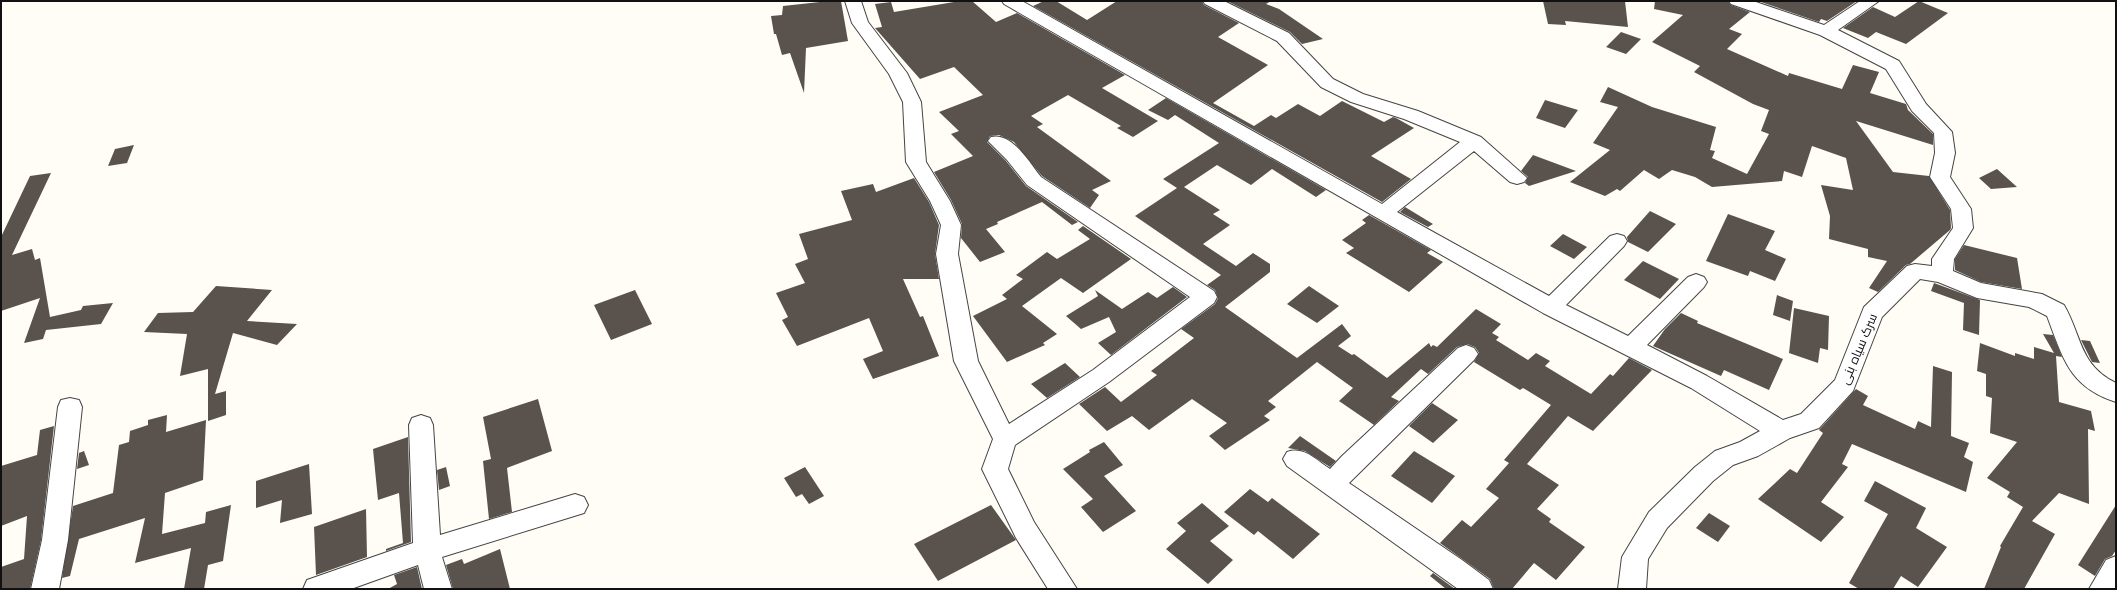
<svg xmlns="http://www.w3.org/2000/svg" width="2117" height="590" font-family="Spectral,Cairo,serif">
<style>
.building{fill:#5a524d}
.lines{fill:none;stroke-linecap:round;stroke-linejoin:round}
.street-casing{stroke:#444;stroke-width:2}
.street{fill:#fff;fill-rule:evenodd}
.labels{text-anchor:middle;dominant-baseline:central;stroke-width:4;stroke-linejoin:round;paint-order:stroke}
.street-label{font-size:13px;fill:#111;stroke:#fff}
</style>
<rect width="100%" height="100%" fill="#fffdf5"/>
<path class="building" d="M829 1H841L848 41 806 48 804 93 790 53 782 55 776 34H774L771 16 782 15 783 6Z
M960 1H972L996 22 1017 13 1125 75 1102 88 1158 121 1133 137 1117 128 1121 126 1068 95 1031 116 1043 124 1037 127 1111 181 1092 190 1099 195 1090 208 1042 176 1014 142 999 135 990 136 987 142 1006 161 1026 186 1078 222 1072 225 1042 202 997 222 998 224 986 229 1005 252 980 262 961 238 962 224 951 200 934 172 973 156 951 134 959 131 939 112 983 95 954 67 920 79 875 28 882 27 875 4 891 2 894 12Z
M1044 1H1056L1087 20 1117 1H1202L1204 5 1239 23 1218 37 1268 65 1213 103 1254 126 1271 115 1276 118 1298 104 1320 116 1342 101 1384 122 1393 117 1396 118 1414 128 1371 156 1411 179 1382 202 1033 6Z
M1227 1H1271L1266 4 1279 9 1323 39 1302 44 1290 32Z
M1543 1H1625L1628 27 1565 21 1566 25 1548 24Z
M1655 1H1728L1731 5 1750 12 1729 29 1742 34 1727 49 1788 76 1789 73 1842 89 1853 65 1879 72 1870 93 1906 104 1908 110 1933 134V145L1856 121 1893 172 1929 176 1950 210 1951 228 1950 230 1910 264 1906 265 1878 292 1869 288 1887 261 1868 257V249L1829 239 1830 216 1821 185 1853 190 1846 158 1812 146 1802 177 1784 171 1782 181 1712 187 1695 177 1672 170 1659 179 1644 170 1620 191 1617 189 1605 196 1570 182 1610 150 1593 143 1618 107 1600 102 1608 87 1652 107 1716 127 1710 150 1715 151 1712 158 1747 174 1769 134 1761 131 1769 110 1753 104 1694 72 1700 66 1652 42 1683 15 1654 9Z
M1758 1H1857L1827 21 1821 19 1819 22Z
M1919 1 1948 13 1906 44 1876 32 1868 38 1843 28 1873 7 1895 17Z
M1621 32 1641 39 1626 54 1606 47Z
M1166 98 1326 190 1316 197 1272 169 1251 185 1217 165 1184 187 1220 210 1213 214 1230 225 1203 244 1236 266 1253 253 1270 264V272L1225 307 1297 358 1342 324 1351 336 1338 346 1352 355 1354 354 1387 378 1429 343 1431 347 1433 345 1437 347 1476 309 1501 324 1492 333 1499 337 1496 340 1528 360 1536 353 1550 361 1545 366 1591 394 1610 374 1613 376 1629 358 1652 370 1593 431 1568 416 1527 464 1559 485 1537 509 1551 519 1549 522 1585 547 1556 580 1534 563 1512 589H1494L1490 579 1440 543 1462 520 1471 527 1499 498 1486 489 1509 463 1504 460 1551 405 1523 388 1520 390 1474 362 1479 353 1475 347 1467 344 1457 347 1428 374 1421 369 1391 397 1399 401 1374 425 1339 401 1353 388 1317 362 1268 401 1276 407 1264 416 1270 420 1225 450 1209 436 1227 423 1192 399 1149 430 1132 416 1107 431 1079 404 1105 387 1121 402 1157 375 1151 371 1194 338 1181 329 1215 304 1218 298 1215 290 1207 285 1221 275 1135 216 1177 188 1163 179 1219 143 1175 115 1168 120 1148 110Z
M1545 100 1578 110 1565 128 1536 118Z
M134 145 127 163 108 166 115 149Z
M1533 155 1576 171 1529 186 1525 183 1528 177 1521 171Z
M1997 169 2017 187 1991 189 1979 178Z
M51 173 12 255 32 249 35 260 40 258 50 317 81 310 83 306 113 303 101 324 46 330 43 339 24 343 40 298 1 311V237L30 176Z
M914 178 929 202 939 225 935 254 939 279H903L920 317 923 316 939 356 873 379 863 359 883 351 869 318 797 346 782 320 788 317 776 293 805 283 795 264 808 259 799 234 852 220 841 191 873 184 876 192Z
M1405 207 1433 224 1428 227 1400 212Z
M1650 211 1676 224 1648 252 1628 242 1627 237Z
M1728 214 1775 231 1765 250 1786 259 1775 281 1750 271 1748 276 1706 261Z
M1369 215 1431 250 1427 253 1443 262 1409 292 1346 253 1354 248 1342 240 1366 223 1362 220Z
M1083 226 1131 259 1083 293 1061 278 1022 306 1057 334 1043 343 1045 345 1007 362 973 316 1007 299 1002 295 1023 279 1016 275 1047 252 1057 259 1090 239 1078 230Z
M1563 234 1587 247 1574 259 1550 246Z
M1964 245 2017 258 2022 289 1981 282 1955 270V259Z
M1643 261 1679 279 1660 299 1624 280Z
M1934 283 1980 300 1979 335 1963 330 1964 303 1931 291Z
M216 286 272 290 247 321 297 324 277 345 233 333 215 394 226 391V415L208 421V369L180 376 187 334 144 332 158 313 193 312Z
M1309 286 1339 306 1317 323 1287 304Z
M1173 287 1187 297 1111 355 1098 343 1116 332 1109 317 1081 329 1066 316 1098 296 1095 290 1122 309 1148 292 1157 298Z
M635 290 652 324 611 340 594 305Z
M1777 295 1793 301 1790 321 1773 315Z
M1794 308 1829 316 1828 350 1820 348 1818 363 1789 353Z
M1681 313 1698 321 1697 323 1783 359 1769 390 1724 370 1721 376 1653 346 1665 329Z
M2043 334 2053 335 2062 357 2056 356 2059 402 2091 411 2095 431 2088 429 2089 504 2059 493 2032 521 2055 534 2024 589H1984L2001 547 2000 546 2023 507 2007 497 2010 492 1987 478 2017 442 1990 433 1992 398 1986 396V374L1977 371 1980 343 2015 356V353L2034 359V347L2054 353Z
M2081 340 2090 341 2100 363 2092 362Z
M1065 363 1080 377 1047 398 1031 384Z
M1933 366 1952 372 1951 436 1969 443 1964 457 1973 462 1966 492 1852 444 1842 464 1848 467 1821 502 1844 517 1821 542 1758 499 1790 469 1797 473 1823 433 1819 430 1856 389 1868 396 1863 405 1915 429 1918 421 1931 427Z
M538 399 552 451 507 468 512 512 489 519 483 461 491 459 483 417Z
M1432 403 1458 420 1433 443 1409 426Z
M167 415 166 432 206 420 203 480 165 493 162 534 205 523 206 512 231 505 223 561 208 565 204 589H184L191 548 135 563 145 518 79 539 70 576 62 578 73 506 113 493 119 445 129 442 130 431 148 425V420Z
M54 426 41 540 30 589H1V567L24 559 27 516 1 526V466L37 455 40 430Z
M1300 436 1336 461 1330 467 1305 451 1288 448Z
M408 437 411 542 386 551V549L403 543 399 493 378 500 373 449Z
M1104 442 1123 465 1104 476 1136 511 1103 532 1081 507 1093 499 1063 469 1090 452 1089 450Z
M84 451 89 465 77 469 79 453Z
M1414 451 1455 476 1432 503 1391 476Z
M309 464 312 514 280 523 282 500 256 508V481Z
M446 467 450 486 439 490 437 470Z
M805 467 824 496 809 504 802 494 796 497 784 478Z
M1875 481 1926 508 1916 528 1947 547 1918 587 1901 576 1893 589H1859L1849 583 1888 514 1864 501Z
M1250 489 1268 502 1272 498 1320 534 1293 559 1258 531 1254 535 1224 512Z
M1202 503 1229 526 1210 541 1233 560 1208 584 1166 549 1186 531 1177 523Z
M991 505 1016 540 938 581 914 544Z
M2116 505V550L2112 556 2105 559 2095 576 2078 565Z
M366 509 367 557 316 575 314 527Z
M1709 513 1730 526 1718 542 1696 528Z
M500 549 510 589H453L446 565 462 559 464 564Z
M417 567 422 589H388L397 584 394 575Z
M1433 573 1455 589H1446L1430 576Z"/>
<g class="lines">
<g class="street-casing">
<path id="street" d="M845 1H861L868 22 907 73 921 102 926 162 950 201 961 225 958 254 978 361 1009 424 1093 370 1190 297 1027 185 1007 160 988 141 991 137C1012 132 1029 162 1041 177L1214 291 1217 297 1214 303 1109 382 1015 445 1008 469 1034 522 1077 589H1048L1016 538 982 469 993 439 954 361 936 254 941 225 930 201 906 162 903 102 889 74 852 23Z
M1002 1H1022L1382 204 1460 142 1404 119 1351 102 1321 87 1277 41 1205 4 1203 1H1224L1289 33 1333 79 1363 94 1418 111 1481 137 1527 178 1524 182 1517 184 1510 182 1474 151 1397 212 1549 296 1610 236 1617 234 1624 236 1627 241 1624 246 1566 305 1628 336 1688 277 1696 274 1704 277 1707 282 1704 287 1647 345 1707 376 1783 420 1801 414 1835 380 1864 307 1907 266 1915 264 1932 266V259L1953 228 1951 209 1930 177 1935 153 1934 133 1912 111 1886 69 1820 35 1731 4 1729 1H1753L1824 25 1860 1H1879L1838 30 1899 61 1926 104 1952 132 1955 153 1950 177 1971 209 1973 228 1954 259 1953 271 1981 283 2042 294 2064 305C2082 336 2079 365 2116 383V402C2069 387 2063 358 2047 316L2029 307 1977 298 1938 282 1920 279 1882 317 1853 391 1819 428 1790 438 1758 456 1733 465 1713 481 1667 528 1648 559 1646 589H1618L1622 557 1649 512 1695 467 1715 451 1740 442 1760 431 1691 388 1543 313 1004 4Z
M1466 345 1474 348 1478 354 1474 360 1349 483 1462 560 1489 580 1493 589H1458L1287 466 1283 459 1287 452C1304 446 1316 460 1330 469L1342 456 1458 348Z
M70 398 79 400 82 407 68 540 59 589H31L42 540 58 407 61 400Z
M421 415 430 418 433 425 440 535 575 494 584 497 588 505 584 513 442 557 452 589H424L418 565 351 589H303L307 580 413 543 409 425 412 418Z
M2116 556V589H2089L2106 560Z"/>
</g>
<use href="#street" class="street"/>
</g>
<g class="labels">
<g class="street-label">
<text transform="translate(1859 349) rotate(-67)">سرک سیاه بنی</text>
</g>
</g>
<rect width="2117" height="590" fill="none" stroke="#111111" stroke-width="4"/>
</svg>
